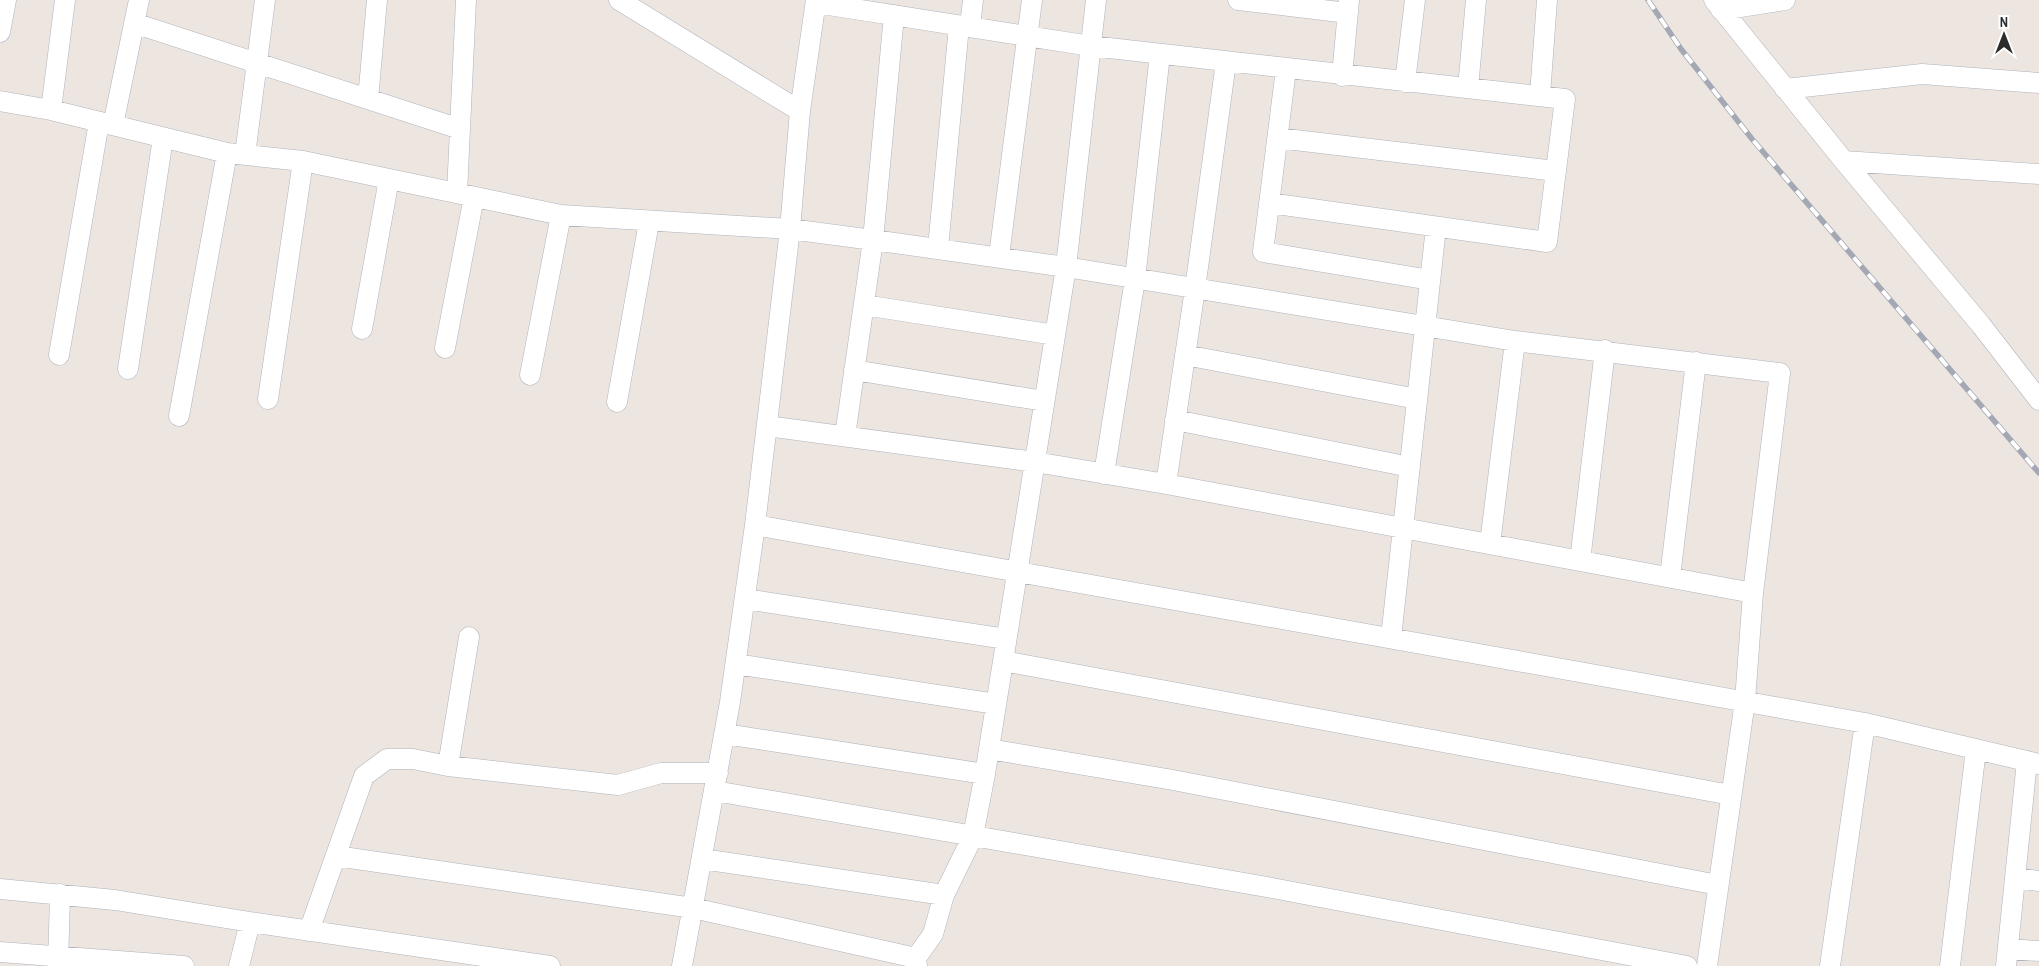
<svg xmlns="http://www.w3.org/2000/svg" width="2039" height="966" font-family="'Archivo Narrow',sans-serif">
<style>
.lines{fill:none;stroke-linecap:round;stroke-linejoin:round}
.street-casing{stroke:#b0b3bb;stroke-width:21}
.street{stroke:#fff;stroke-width:20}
.rail-casing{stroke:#a3a8b4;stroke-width:5.5}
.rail{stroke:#fff;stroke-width:4;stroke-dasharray:11;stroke-linecap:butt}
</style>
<rect width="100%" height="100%" fill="#ece5e0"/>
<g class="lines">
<g class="street-casing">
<path id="street" d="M619 0 800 111
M1238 0 1348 13
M1714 0 1844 161 1981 325 2039 400
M816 3 1091 46 1565 99 1547 242 1269 203
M1721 10 1785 0
M134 23 460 129
M970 27 973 0
M0 32 6 0
M1286 69 1263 252 1430 280
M1342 76 1349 0
M1405 82 1415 0
M1468 88 1476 0
M1785 89 1922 74 2039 83
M1540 95 1547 0
M368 99 377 0
M0 101 51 110 227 153 303 161 561 215 790 229 873 240 1066 267 1515 341 1780 373 1753 593 1745 701 1707 966
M51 110 65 0
M113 125 139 0
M1278 138 1556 171
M245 155 265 0
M1844 161 2039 174
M457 193 466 0
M938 248 959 26
M999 256 1032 0
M864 305 1055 335
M362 329 389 179
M445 348 474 197
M59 355 99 122
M1185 355 1417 399
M128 369 163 138
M854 370 1044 401
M530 375 561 215
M268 399 303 161
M617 402 649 222
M179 416 227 153
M1175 420 1410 467
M767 426 1035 462 1166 484 1753 593
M845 436 873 240 894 15
M1104 474 1135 279 1160 54
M1166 484 1195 289 1226 62
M755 525 1865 723 2039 764
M1490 544 1515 341
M1580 561 1605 350
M1670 577 1696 362
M745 599 1006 639
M1391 638 1436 227
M1003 661 1731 795
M736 664 996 704
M725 734 985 774
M989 749 1173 780 1718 885
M448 766 469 637
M715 791 1272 888 1687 966
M336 856 693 908 916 958
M702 859 944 895
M2015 878 2039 881
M0 889 115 900 250 922 550 966
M309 931 364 776 387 759H413L448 766 618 785 661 773H718
M2008 949 2039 951
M0 952 184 966
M58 966 60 894
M239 966 250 922
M682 966 730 702 755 525 790 229 800 111 816 0
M917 966 916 958 933 934 944 895 973 836 985 774 1066 267 1096 0
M1830 966 1865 723
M1950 966 1976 749
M2006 966 2027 761"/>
</g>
<use href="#street" class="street"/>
<g class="rail-casing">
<path id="rail" d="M1648 0 1681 49 1752 139 2039 473"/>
</g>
<use href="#rail" class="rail"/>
</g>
<g transform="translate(2004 35)" stroke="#ffffff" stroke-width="4" paint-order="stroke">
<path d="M0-4L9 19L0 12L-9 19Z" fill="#2c2c2c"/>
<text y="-8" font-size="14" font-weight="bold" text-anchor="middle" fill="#2c2c2c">N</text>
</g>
</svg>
